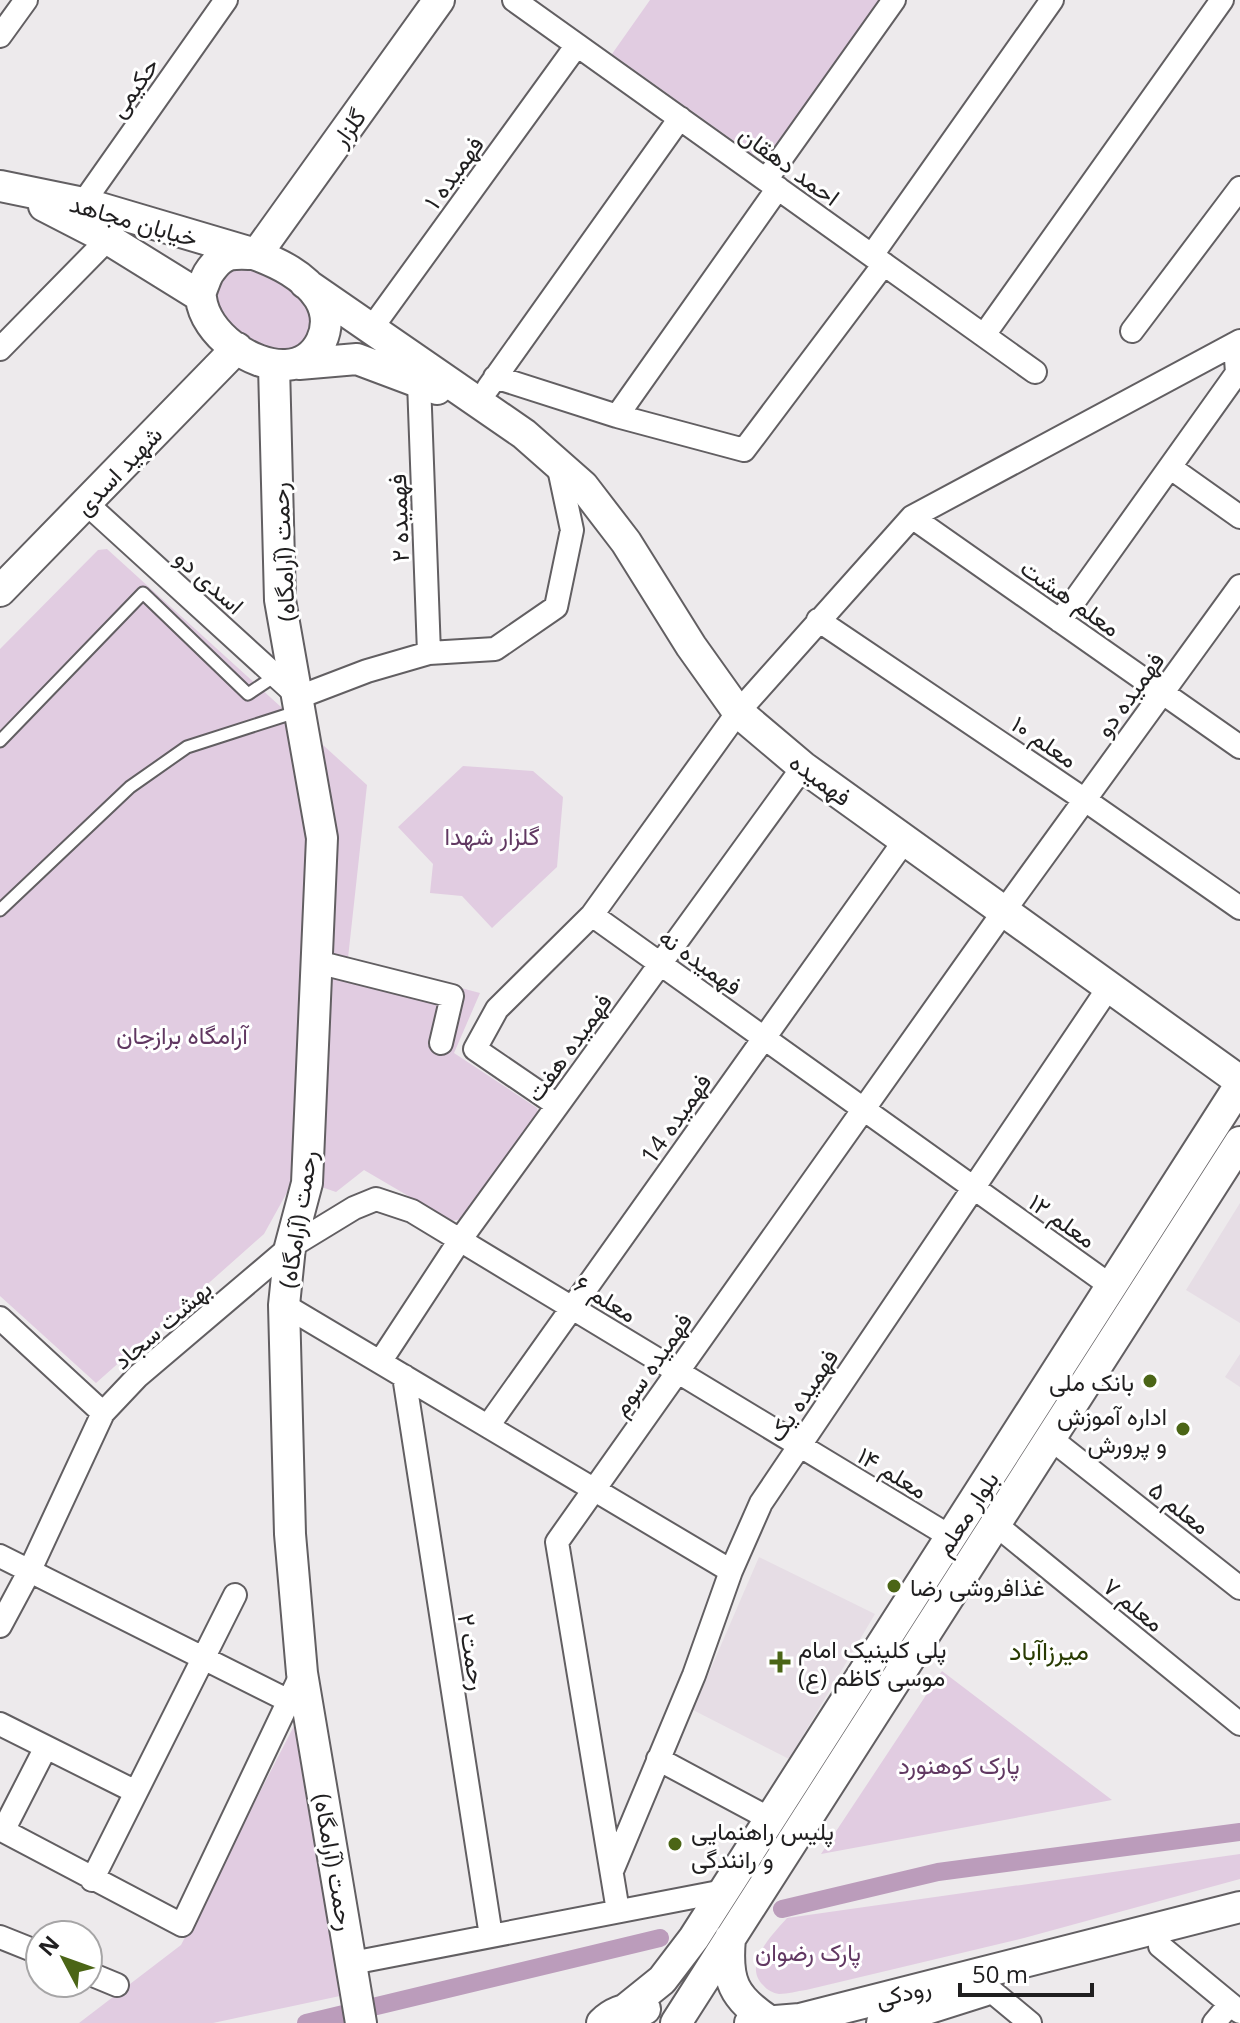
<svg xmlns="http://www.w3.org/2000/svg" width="1240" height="2023" font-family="'Open Sans',Vazirmatn,sans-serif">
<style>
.built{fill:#e6dde5}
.green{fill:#e1cce1}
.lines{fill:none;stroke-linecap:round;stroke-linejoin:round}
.canal{stroke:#bb9cbb;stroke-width:18}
.lane-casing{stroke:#625f62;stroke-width:15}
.street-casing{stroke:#625f62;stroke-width:26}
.secondary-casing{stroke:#625f62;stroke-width:34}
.lane{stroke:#fff;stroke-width:11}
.street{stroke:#fff;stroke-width:22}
.secondary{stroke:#fff;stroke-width:30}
.poi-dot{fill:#4b6516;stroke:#fff;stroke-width:3}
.labels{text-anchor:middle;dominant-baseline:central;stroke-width:6;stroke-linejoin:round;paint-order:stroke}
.street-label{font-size:24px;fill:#201f20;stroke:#fff}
.park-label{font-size:24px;fill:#613862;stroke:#fff}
.poi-label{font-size:24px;fill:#201f20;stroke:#fff;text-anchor:start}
.neighbourhood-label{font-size:26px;fill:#293b03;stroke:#fff}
</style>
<rect width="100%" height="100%" fill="#edeaec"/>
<path class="built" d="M1240 1203V1323L1186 1290Z
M1240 1354V1387L1225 1377Z
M759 1557 875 1614 789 1759 693 1710Z"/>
<path class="green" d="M650 0H881L772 154 755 156 612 54Z
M252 267C278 277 321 300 310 334 306 347 295 351 282 352 237 354 173 271 252 267Z
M107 549 367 785 348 958 480 993 454 1053 537 1108 538 1112 462 1219 451 1221 364 1170 336 1192 295 1178 264 1234 96 1383 0 1296V649L98 550Z
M463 766 533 771 563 797 557 867 492 928 462 896 430 893 433 864 398 827Z
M942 1671 1112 1800 821 1854Z
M294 1726 340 1996 213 2023H79L181 1945Z
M1240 1854V1879L1024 1938 806 1990C797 1991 788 1994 779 1994 773 1993 767 1990 763 1985 742 1964 773 1934 787 1918Z"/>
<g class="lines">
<path class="canal" d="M782 1909 938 1872 1240 1832
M306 2023 660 1938"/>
<g class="lane-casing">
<path id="lane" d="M0 741 143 593 248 694 275 676
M0 910 130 787 187 747 296 712"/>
</g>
<g class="street-casing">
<path id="street" d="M514 0 1035 372
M0 36 26 0
M766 180 894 0
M83 203 226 0
M872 255 1052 0
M371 329 577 45
M1132 331 1240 188
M984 335 1222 0
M0 349 108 239
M495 377 617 416 744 450 884 264
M419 382 429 653
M488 388 680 118
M617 416 778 188
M1171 468 1240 517
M86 503 299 697 367 671 429 653 495 649 556 607 572 530 558 464
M912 517 1240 747
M818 620 1085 800 1240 908
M1060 621 1237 373 1235 344
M317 962 452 996 441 1043
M557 1105 475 1049 497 1009 592 915
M1111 1286 592 915 738 712 912 517 1240 341
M284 1305 731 1571
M0 1318 103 1413
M380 1362 460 1240 803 767
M404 1376 491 1936
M488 1426 905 840
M1050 1438 1240 1588
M995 1524 1240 1724
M0 1556 289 1701
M0 1626 29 1572 103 1413 138 1376 290 1247 354 1208 376 1199 412 1211 951 1537
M0 1724 136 1792
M658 1759 770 1819
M0 1829 182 1925 302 1673
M3 1831 46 1747
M612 1871 694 1675 731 1571 761 1503 1109 987
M92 1880 235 1595
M618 1911 557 1542 1004 911 1240 586
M0 1937 40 1953
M1160 1946 1240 2012
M352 1963 724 1891
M88 1973 117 1985
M989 1989 1030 2023
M1214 2023 1230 2004"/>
</g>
<g class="secondary-casing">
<path id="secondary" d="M0 186 83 203 252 253
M44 206 108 239 200 296
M254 254C278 263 304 275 319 298 336 326 319 363 286 365 252 367 205 334 201 298 200 293 203 286 205 281 208 271 219 258 229 255 236 253 247 254 254 254Z
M256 255 439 0
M305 283 524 434 583 486 626 542 691 646 738 712 803 767 1240 1081
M299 364 357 359 437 389
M274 366 280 600 322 838 307 1183 290 1247 284 1305 290 1534 302 1673 361 2023
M0 591 237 348
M730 1938C726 1981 733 1997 769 2021
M626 2009 662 1980 694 1938 1240 1085
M602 2023C614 2011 628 2007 645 2009
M676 2023 1240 1142
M750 2023 800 2019 1240 1907
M882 2023 983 1991"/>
</g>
<use href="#lane" class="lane"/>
<use href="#street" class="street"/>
<use href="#secondary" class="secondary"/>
</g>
<g class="poi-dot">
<circle cx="1150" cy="1381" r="8"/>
<circle cx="1183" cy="1429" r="8"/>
<circle cx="894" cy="1586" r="8"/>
<path d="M776 1650h8v8h8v8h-8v8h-8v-8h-8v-8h8z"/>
<circle cx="675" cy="1844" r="8"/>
</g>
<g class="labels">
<g class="street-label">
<text transform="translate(133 87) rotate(-55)">حکیمی</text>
<text transform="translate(348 127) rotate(-54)">گلزار</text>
<text transform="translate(790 165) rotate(36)">احمد دهقان</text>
<text transform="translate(453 172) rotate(-54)">فهمیده ۱</text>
<text transform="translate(134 220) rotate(16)">خیابان مجاهد</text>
<text transform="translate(118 470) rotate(-46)">شهید اسدی</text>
<text transform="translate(398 518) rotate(-92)">فهمیده ۲</text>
<text transform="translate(282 552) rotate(-93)">رحمت (آرامگاه)</text>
<text transform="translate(210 581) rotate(42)">اسدی دو</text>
<text transform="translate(1071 597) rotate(35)">معلم هشت</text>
<text transform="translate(1129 694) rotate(-54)">فهمیده دو</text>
<text transform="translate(1045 741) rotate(34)">معلم ۱۰</text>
<text transform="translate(821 779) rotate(37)">فهمیده</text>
<text transform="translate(701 961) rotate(36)">فهمیده نه</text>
<text transform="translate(568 1047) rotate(-54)">فهمیده هفت</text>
<text transform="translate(675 1118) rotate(-55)">فهمیده 14</text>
<text transform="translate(297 1219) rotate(-81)">رحمت (آرامگاه)</text>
<text transform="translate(1063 1220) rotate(35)">معلم ۱۲</text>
<text transform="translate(606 1298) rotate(31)">معلم ۶</text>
<text transform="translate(162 1324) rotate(-41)">بهشت سجاد</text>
<text transform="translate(651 1364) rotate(-55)">فهمیده سوم</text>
<text transform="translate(802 1395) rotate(-56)">فهمیده یک</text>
<text transform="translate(893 1472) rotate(31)">معلم ۱۴</text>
<text transform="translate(1180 1507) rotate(38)">معلم ۵</text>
<text transform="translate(966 1513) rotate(-57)">بلوار معلم</text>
<text transform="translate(1134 1604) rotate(39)">معلم ۷</text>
<text transform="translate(473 1652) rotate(81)">رحمت ۲</text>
<text transform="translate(335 1862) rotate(80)">رحمت (آرامگاه)</text>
<text transform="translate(903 1992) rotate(-14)">رودکی</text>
</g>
<g class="park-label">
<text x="492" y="835">گلزار شهدا</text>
<text x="182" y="1034">آرامگاه برازجان</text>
<text x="959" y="1764">پارک کوهنورد</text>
<text x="808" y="1951">پارک رضوان</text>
</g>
<g class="poi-label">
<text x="1134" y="1381" text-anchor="end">بانک ملی</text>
<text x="1167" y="1415" text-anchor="end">اداره آموزش<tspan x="1167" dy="28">و پرورش</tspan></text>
<text x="910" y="1586">غذافروشی رضا</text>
<text x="798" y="1648">پلی کلینیک امام<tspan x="798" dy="28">موسی کاظم (ع)</tspan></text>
<text x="691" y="1830">پلیس راهنمایی<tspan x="691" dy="28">و رانندگی</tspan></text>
</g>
<g class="neighbourhood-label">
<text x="1049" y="1650">میرزاآباد</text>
</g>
</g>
<g transform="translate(64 1959) rotate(311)"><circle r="38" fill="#ffffff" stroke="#a6a5a6" stroke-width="2"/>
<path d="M0-6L14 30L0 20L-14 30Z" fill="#4b6516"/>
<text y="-12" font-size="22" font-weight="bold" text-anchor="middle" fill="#201f20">N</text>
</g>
<path d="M960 1983v12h132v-12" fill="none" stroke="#201f20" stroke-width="4"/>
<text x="972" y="1983" font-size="24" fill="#201f20" stroke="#ffffff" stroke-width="6" paint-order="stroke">50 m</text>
</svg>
